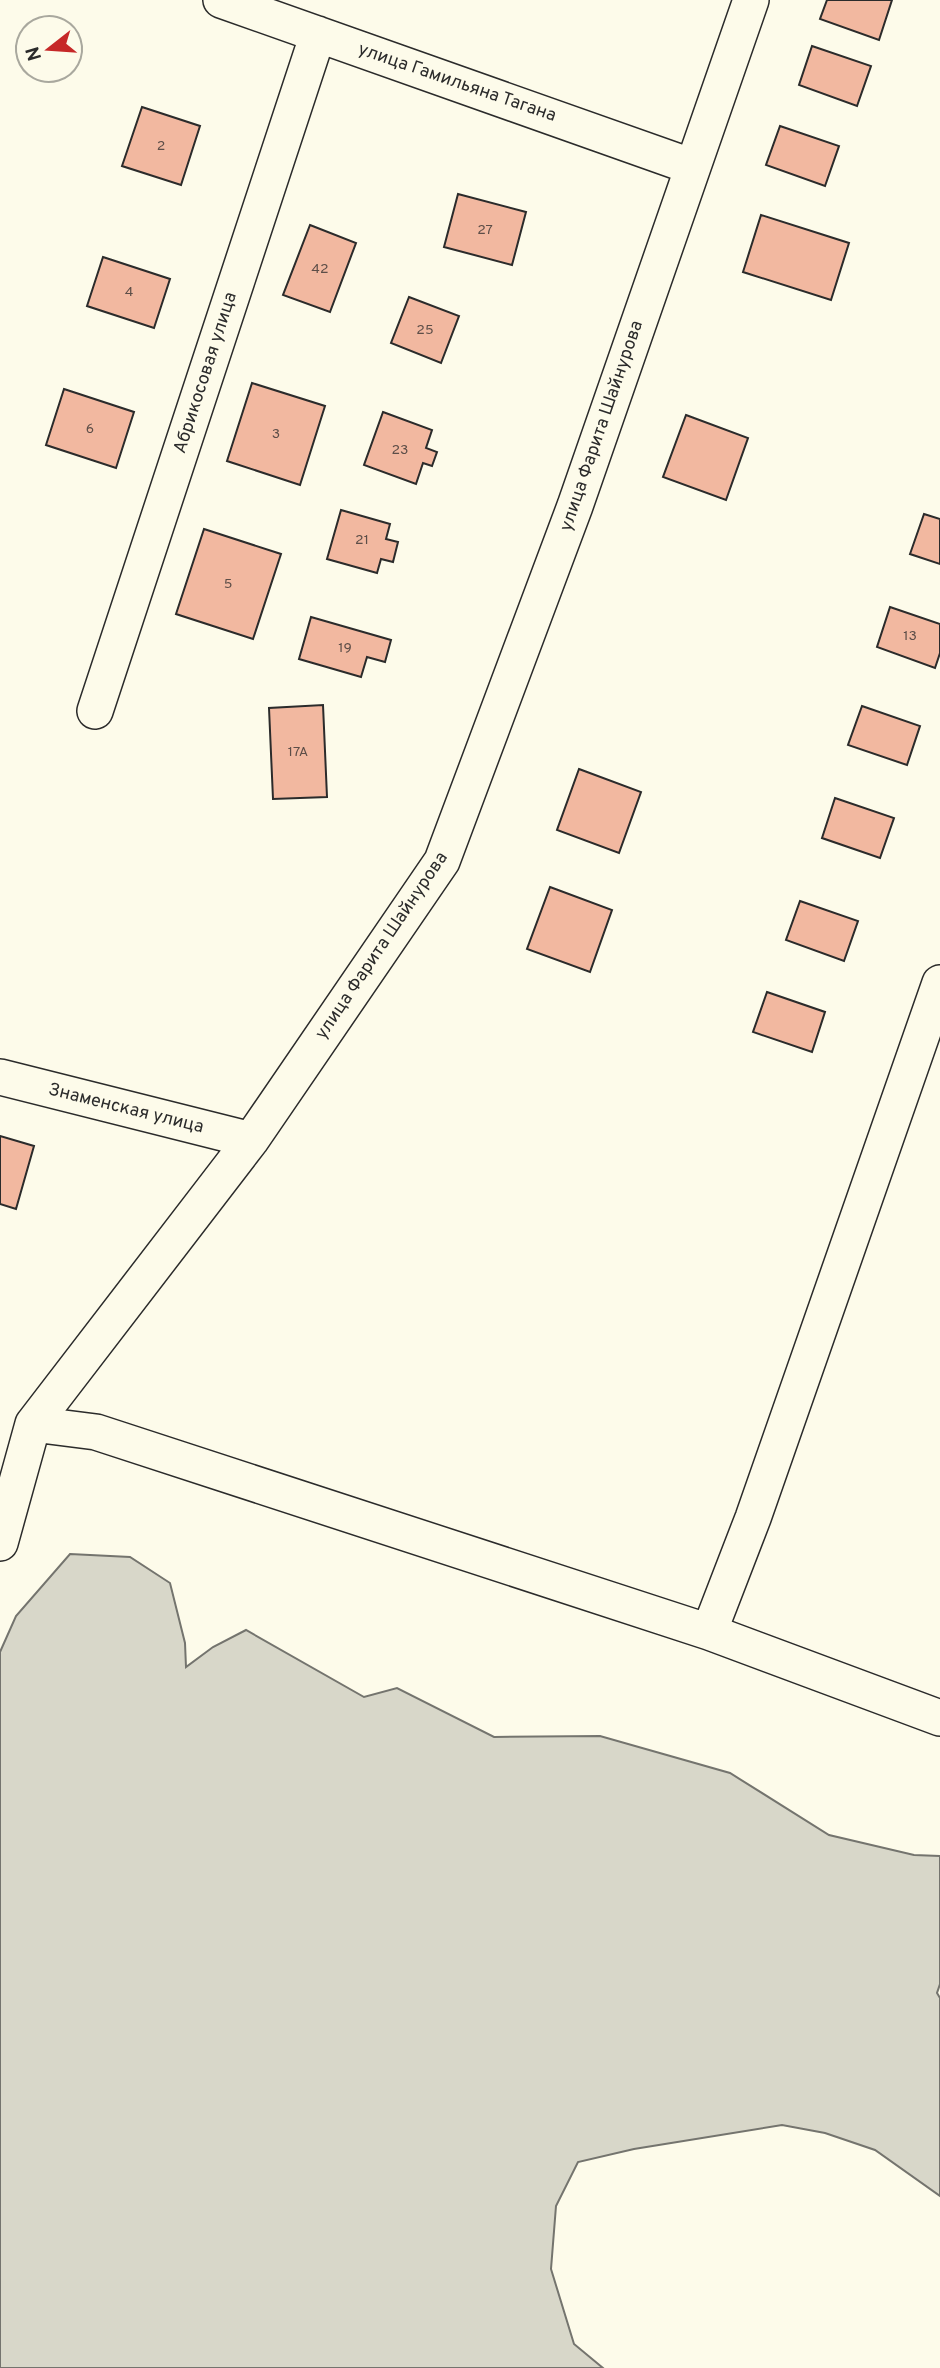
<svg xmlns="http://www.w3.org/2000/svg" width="940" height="2368" font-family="Overpass,sans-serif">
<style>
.water{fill:#d8d7c9;stroke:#74746e;stroke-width:2}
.building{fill:#f2b8a0;stroke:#2b2b2b;stroke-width:2}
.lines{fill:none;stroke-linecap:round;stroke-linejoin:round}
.street-casing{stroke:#2b2b2b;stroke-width:38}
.street{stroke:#fdfbea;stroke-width:35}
.labels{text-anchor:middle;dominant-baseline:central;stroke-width:5;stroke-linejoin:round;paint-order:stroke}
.number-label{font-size:14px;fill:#5d4e48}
.street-label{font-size:18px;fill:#2b2b2b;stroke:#fdfbea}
</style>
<rect width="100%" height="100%" fill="#fdfbea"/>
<path class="water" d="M70 1554 130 1557 170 1583 185 1643 186 1667 213 1647 246 1630 364 1697 397 1688 494 1737 600 1736 730 1773 829 1835 914 1855 940 1856V1984L937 1993 940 1998V2196L875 2150 825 2133 782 2125 634 2149 578 2162 556 2206 551 2269 574 2344 603 2368H0V1652L16 1616Z"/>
<path class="building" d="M827 0H892L879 40 820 19Z
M812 46 871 66 857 106 799 85Z
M142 107 200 126 181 185 122 166Z
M780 126 839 146 825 186 766 165Z
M458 194 526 212 512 265 444 247Z
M761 215 849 243 831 300 743 272Z
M310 225 356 243 330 312 283 295Z
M103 257 170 279 154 328 87 306Z
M409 297 459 316 441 363 391 343Z
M252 383 325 406 300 485 227 461Z
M64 389 134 412 116 468 46 445Z
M383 412 432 430 426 448 437 452 432 466 423 463 416 484 364 465Z
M686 415 748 438 726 500 663 477Z
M341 510 390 524 386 539 398 542 393 562 381 559 377 573 327 559Z
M924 514 940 519V564L910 554Z
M204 529 281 554 253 639 176 614Z
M890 607 940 624V653L935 668 877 647Z
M311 617 391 640 385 662 367 657 361 677 299 659Z
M323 705 327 797 273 799 269 708Z
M862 706 920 726 907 765 848 745Z
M579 769 641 792 619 853 557 830Z
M835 798 894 818 880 858 822 838Z
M550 887 612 910 590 972 527 949Z
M800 901 858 921 844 961 786 940Z
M767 992 825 1012 812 1052 753 1032Z
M0 1136 34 1146 16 1209 0 1204Z"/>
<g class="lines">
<g class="street-casing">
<path id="street" d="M221 0 693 167
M95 711 318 34
M0 1077 251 1140
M33 1424 96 1432 709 1632 940 1718
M0 1543 33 1424 251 1140 442 861 575 506 751 0
M709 1632 753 1518 940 983"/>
</g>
<use href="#street" class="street"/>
</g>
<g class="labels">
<g class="number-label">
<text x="161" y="146">2</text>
<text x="485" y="230">27</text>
<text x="320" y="269">42</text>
<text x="129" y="292">4</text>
<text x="425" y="330">25</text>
<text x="90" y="429">6</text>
<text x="276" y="434">3</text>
<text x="400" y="450">23</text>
<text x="362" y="540">21</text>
<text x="228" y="584">5</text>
<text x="910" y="636">13</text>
<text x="345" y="648">19</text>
<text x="298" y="752">17А</text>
</g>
<g class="street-label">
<text transform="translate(457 83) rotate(19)">улица Гамильяна Тагана</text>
<text transform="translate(206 373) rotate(-72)">Абрикосовая улица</text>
<text transform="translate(602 426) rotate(-71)">улица Фарита Шайнурова</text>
<text transform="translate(382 946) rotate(-56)">улица Фарита Шайнурова</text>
<text transform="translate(126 1109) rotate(14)">Знаменская улица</text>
</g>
</g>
<g transform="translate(49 49) rotate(253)"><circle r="33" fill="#fdfbea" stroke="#a9a89e" stroke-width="2"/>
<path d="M0-5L12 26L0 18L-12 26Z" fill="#c62828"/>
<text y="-10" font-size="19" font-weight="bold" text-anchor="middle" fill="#2b2b2b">N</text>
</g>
</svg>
